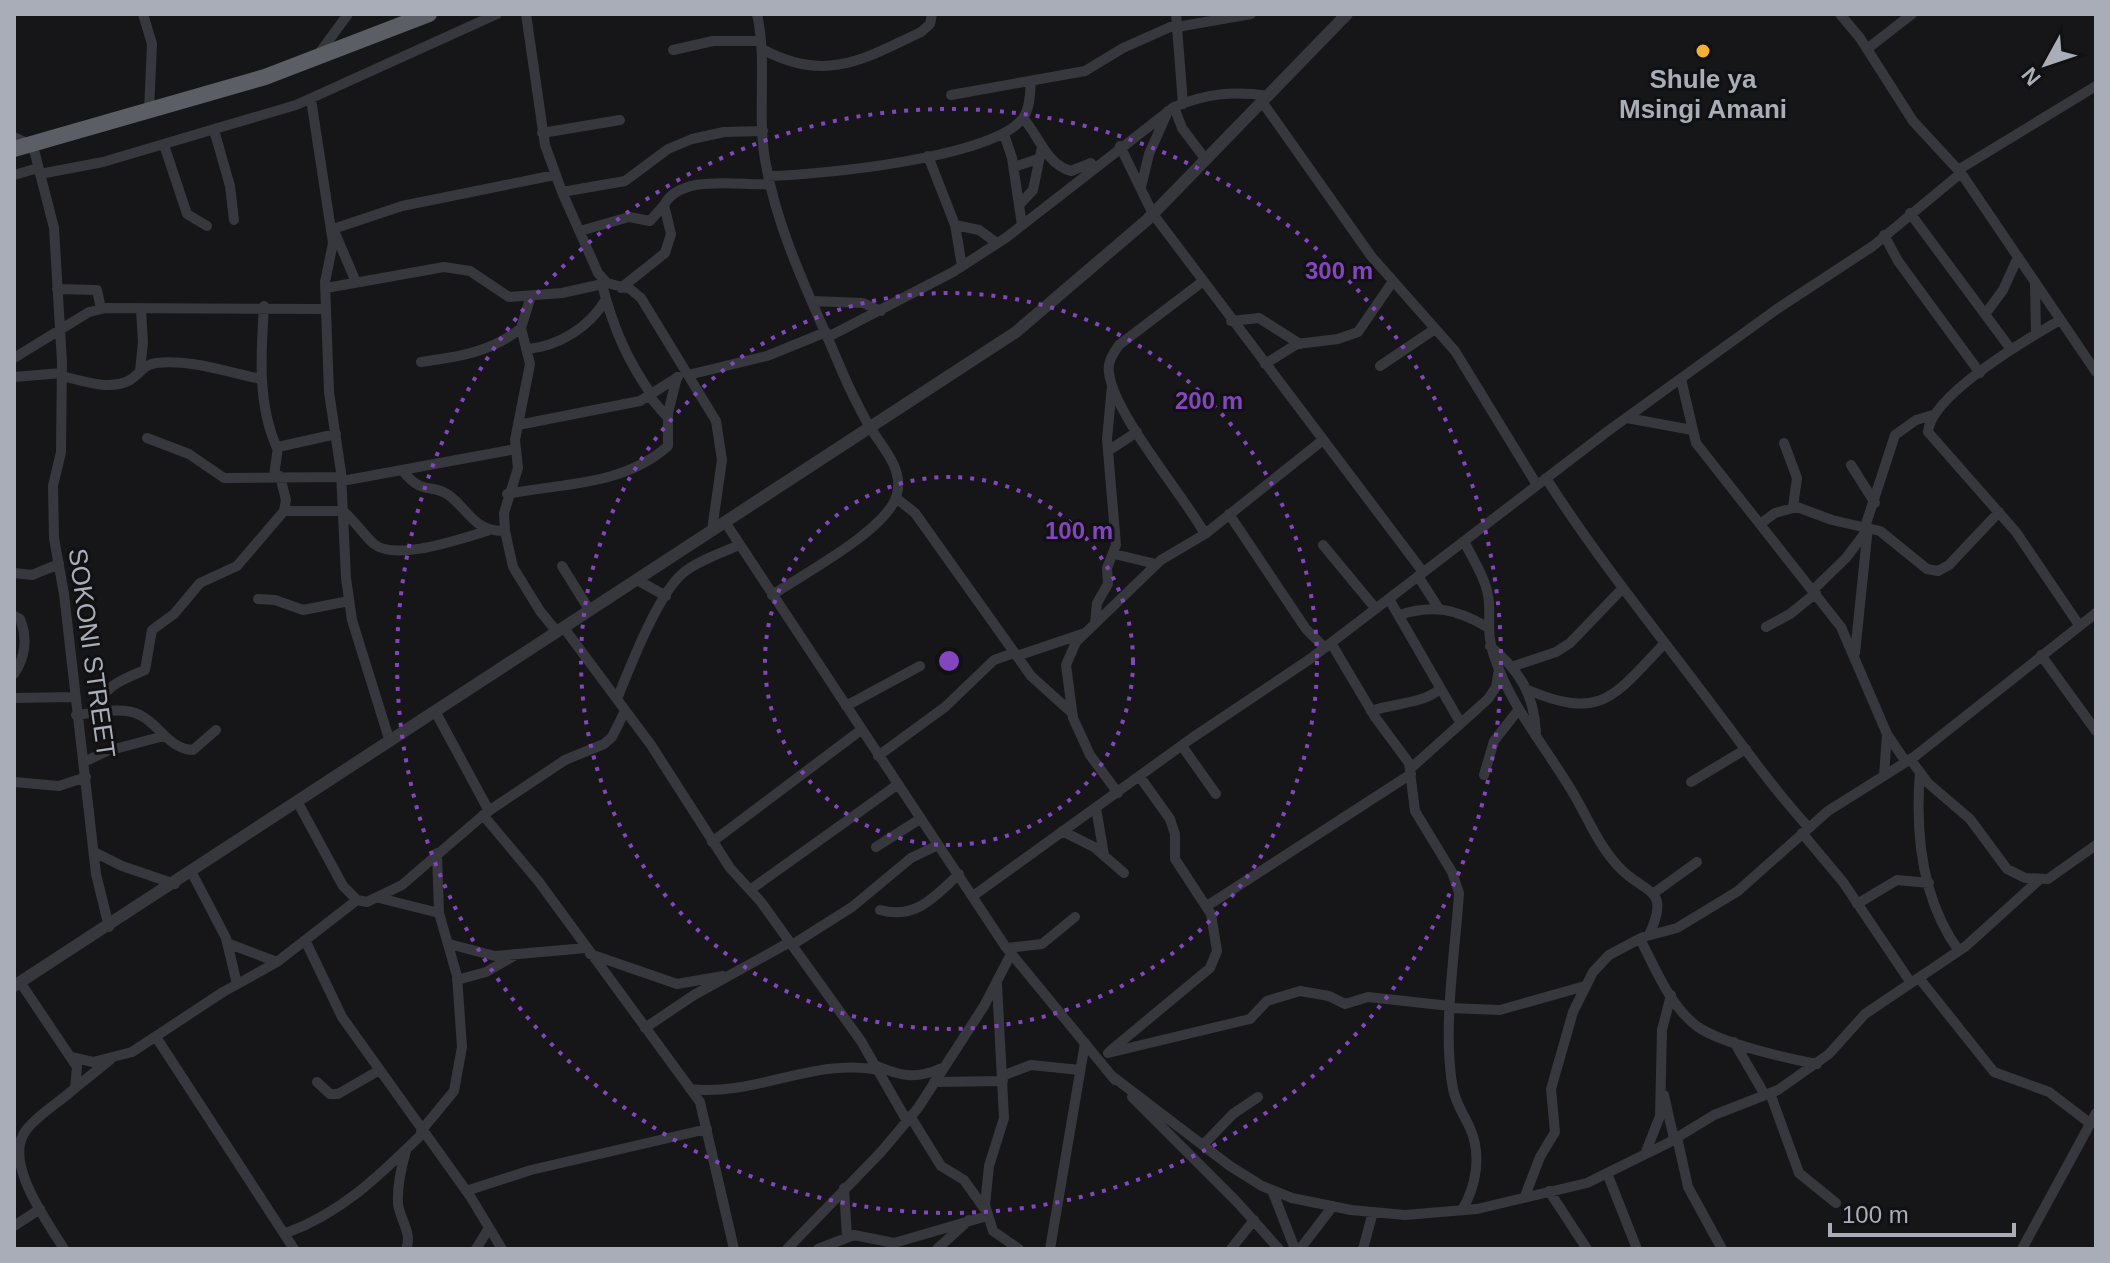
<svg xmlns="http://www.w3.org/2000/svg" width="2110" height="1263" font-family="Helvetica,sans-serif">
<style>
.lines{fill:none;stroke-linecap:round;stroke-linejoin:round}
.minor{stroke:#37383d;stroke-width:10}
.tertiary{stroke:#37383d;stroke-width:12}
.trunk{stroke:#5b5e65;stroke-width:16}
.ring{fill:none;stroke:#8446be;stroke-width:4;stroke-dasharray:4 8}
.poi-dot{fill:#f2b134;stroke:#111113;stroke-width:3}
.labels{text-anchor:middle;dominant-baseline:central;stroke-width:6;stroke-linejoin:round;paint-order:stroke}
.poi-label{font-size:26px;font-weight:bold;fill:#a8adb8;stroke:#111113}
.street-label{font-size:26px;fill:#a8adb8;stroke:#111113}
.centre{fill:#8446be;stroke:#111113;stroke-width:4}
.ring-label{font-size:24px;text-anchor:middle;font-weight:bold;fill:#8446be;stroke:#111113;stroke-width:6;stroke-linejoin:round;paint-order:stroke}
</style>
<rect width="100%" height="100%" fill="#161618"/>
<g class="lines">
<path class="minor" d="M143 14 152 44 149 112
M526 14 545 145 562 192 598 273 607 283 630 289 641 298 716 421 722 460 712 530
M757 14C768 64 756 115 766 165 779 237 813 302 841 369 849 388 858 406 868 424 880 445 904 467 897 494 889 529 803 574 772 595
M1176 14 1183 104
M1840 14 1860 38 1913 121 1961 173 2096 372
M1177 27 1251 14
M762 49C824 83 863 60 921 32L930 24 932 14
M1867 49 1912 14
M673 50 713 41H761
M318 55 348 14
M951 95 1085 71 1123 48 1177 24
M311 99 333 243 325 282 329 392 341 472 346 578 352 620 390 742
M1263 103 1371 256 1455 351 1537 485
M1174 107 1182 128 1206 160
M1023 118C1040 137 1045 163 1071 171L1091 163
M214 130 230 186 234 220
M542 133 620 120
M1004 134 1012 158 1022 225
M14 137 33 146 54 228 62 362 61 452 53 486 54 538 64 594 96 874 109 927
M164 145 187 214 207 226
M1120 146 1153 214 1423 572
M928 156 955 225 962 266
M1014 167 1038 159
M1958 170 2096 86
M40 174 103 162 296 105 497 14
M14 175 38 168
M768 176C818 175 995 158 1023 118 1030 108 1030 93 1031 82
M1141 187 1149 154 1168 111
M562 192 625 181 668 149 692 139 724 132 763 131
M1019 205 1033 190 1042 147
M1910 213 2010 348
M955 225 979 230 997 243
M333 229 402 206 555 175
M580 231 629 217 650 221 664 205
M335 233 356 282
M1884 235 1898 261 1980 373
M1202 282 1119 345C1113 354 1107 362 1109 373 1114 414 1182 493 1205 534
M602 284C612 325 627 361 652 395
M2035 284 2036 334
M326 288 444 267 470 271 509 297 562 293 607 283
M621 288 665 253 671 234 664 205C681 173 739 186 770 184
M57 289 97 290 101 309
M531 296 521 328 530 364 515 440 518 468 504 513 505 531 513 567 540 611 557 632
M812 301 863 303 881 311
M264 306C261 354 257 404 277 448
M1986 313 2003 290 2018 257
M2060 320C2029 338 1931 395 1928 432L2016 532 2079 625
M1231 321 1259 318 1300 344
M828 337 953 272 1007 237 1174 107C1207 93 1233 91 1269 96
M526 349C558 347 590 327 606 299
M14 358 89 312 106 308 326 309
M421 362C458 357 492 352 521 328
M1265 364 1297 344 1338 339 1358 332 1393 281
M1380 366 1435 329
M140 371 143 342 141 310
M688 375 767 356 826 332
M62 376C83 381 110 391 130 380 140 374 143 365 156 363 191 359 227 372 261 379
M14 377 62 373
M1681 379 1696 443 1841 627 1887 734 1906 762
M650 397 668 418
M1627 418 1692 430
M518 425 640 401 678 377
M147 438 189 454 224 478 341 477
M1784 443 1797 478 1793 507
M1108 451 1137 432
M1851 465 1875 503
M402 470C423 497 431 482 450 496 470 512 475 532 505 531
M274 476 278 447 336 434
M1546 478C1593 552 1647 619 1700 689 1736 736 1769 784 1809 828
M342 481 516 449
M507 494C563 483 623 486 668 446V413L677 377
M896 498 915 513 1031 676 1071 712
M284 511H343C355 521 363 534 374 544 396 562 462 538 487 531
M1229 514 1306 629 1325 648
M725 522 1005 946 1115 1080
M1760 524 1775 513 1797 507 1832 520 1880 531 1927 569 1938 571 1949 565 1999 512
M1865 527 1895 435 1916 420 1933 415
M1464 541C1473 560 1488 581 1489 603 1490 622 1487 637 1494 656 1510 705 1544 745 1570 788 1586 813 1597 844 1618 866 1644 895 1672 886 1649 935
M1323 545 1376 609
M1114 554 1156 564
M562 566 590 611
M14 573 32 575 59 564
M1418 576 1439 609
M637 580 666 596
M1813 590 1846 558 1868 529
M258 599 275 600 303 610 349 601
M1389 599 1460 722
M1399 615C1433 604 1457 609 1487 627
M14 616 20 619C28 638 25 658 14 674
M1095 623 1097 603 1108 584 1107 568 1116 545 1107 439 1112 386
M1766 627 1790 614 1816 593
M564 628 651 745 730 868 761 902 861 1041 907 1121
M1331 643 1375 717 1409 763 1415 811 1452 872 1459 893C1455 955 1442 1030 1453 1089 1456 1104 1464 1115 1470 1128 1482 1155 1476 1187 1462 1210
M1490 646C1520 671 1534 694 1536 733
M1855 653 1868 527
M2041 655 2096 731
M1017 656 1082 634
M1514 666 1556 652 1570 643 1622 589
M1528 690C1602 721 1614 696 1664 644
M14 698 74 697
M617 699C630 667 658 594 683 573 699 560 722 553 739 545
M846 706 920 666
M435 711 489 811
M1371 711C1394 703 1423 704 1440 689
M92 713C104 687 118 681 145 670L152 630 174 614 200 583 237 566 284 511 286 500 280 476
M76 715C95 713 123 706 140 715 160 725 169 749 193 750L216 730
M1182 746 1216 794
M878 756 945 707 994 660 1014 653
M1910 759 1928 783 1970 819 2007 869 2025 878 2048 879 2096 845
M84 762 107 751 164 736
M1410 769 1488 699 1496 687 1499 669
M1920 772C1915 834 1922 900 1959 951
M1484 775 1494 741 1519 709
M1884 776 1887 734
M14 782 59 786 86 777
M1691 782 1746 749
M1118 793 1090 755 1073 718 1066 665 1076 642 1161 560 1205 534 1323 440
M298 803 343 886 357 900 367 902 402 885 487 812 565 760 604 744 612 737 625 711
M1096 808 1104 855
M483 815 539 882 700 1102 734 1249
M1062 831 1094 847 1124 873
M1802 833 1843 882 1911 983
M712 842 861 730
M876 847 920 819
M94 852 122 866 175 884
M192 873 226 938 237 984
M750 890 897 785
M1654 893 1697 862
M973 896 1192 738 1310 659 1608 431 1777 309 1873 246 1961 173
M379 898 439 913
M1857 904 1897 880 1929 883
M1207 906 1411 774
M880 910C915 920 935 897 959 874
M1640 939C1655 967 1670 1007 1698 1027 1723 1044 1786 1058 1817 1064
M306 942 342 1017 470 1196 502 1249
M227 943 277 962
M449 944 495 956 586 948
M792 945 852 907 911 858 938 845
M1007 948 1042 944 1075 917
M590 954 677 984 723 976
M1919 978 1994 1072 2049 1092 2091 1124
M457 980 486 972 514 956
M20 982 77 1067 75 1088C60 1102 40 1113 27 1129 1 1160 47 1221 64 1249
M997 984 1004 1118 989 1166 985 1205 993 1231 1019 1249
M1450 1008 1500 1010 1585 986
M645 1028 694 995 790 942
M156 1037 294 1249
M1734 1042 1765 1095
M1110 1051 1210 968 1217 951 1211 914 1175 859V834L1170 819 1140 777
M1108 1053 1250 1019 1267 1001 1300 991 1329 996 1345 1004 1368 997 1450 1006
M71 1057 93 1062 132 1052 223 992 277 962 357 900
M877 1066C902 1077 917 1079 942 1068
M1002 1076 1031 1065 1080 1070
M1112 1076 1230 1166 1262 1186 1292 1198 1351 1210 1405 1215 1477 1209 1587 1183 1668 1143 1714 1115 1778 1090 1829 1054 1865 1014 1966 946 2039 880
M317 1082 330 1094H338L378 1071
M934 1082 1003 1081
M75 1088 111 1059
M690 1089C754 1097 815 1057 879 1070
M1770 1093 1799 1173 1836 1203
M1664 1095 1674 1139
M1132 1097 1237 1202 1279 1249
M910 1116 941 1166 964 1180 984 1208
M421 1131 454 1091 462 1047 457 976 439 913 437 853
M1677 1137 1688 1187 1722 1249
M1203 1145 1233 1114 1258 1097
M406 1151C401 1168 397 1186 398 1204 400 1220 413 1234 406 1249
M1645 1154 1660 1116 1662 1030 1671 995
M1607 1173 1637 1249
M844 1188 847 1237
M1272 1190 1295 1249
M466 1191 531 1170 707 1129
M1549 1191 1587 1249
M1525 1196 1540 1157 1555 1132 1551 1089 1573 1012 1593 972 1609 955 1643 937 1677 928 1738 891 1828 811 1914 757 2096 613
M14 1226 40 1209
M286 1233C342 1213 381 1174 423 1133
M476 1249 489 1228
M787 1249 881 1152 918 1108 984 1006 1011 954
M818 1249 854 1235 894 1243 987 1216
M937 1249 969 1220
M1050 1249 1085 1043
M1231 1249 1254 1220
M1300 1249 1333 1206
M1363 1249 1373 1212
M2022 1249 2096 1113"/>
<path class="tertiary" d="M14 986 1016 332 1147 220 1347 14"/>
<path class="trunk" d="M14 149 265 77 429 14"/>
</g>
<g class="ring">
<circle cx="949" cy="661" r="184"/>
<circle cx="949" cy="661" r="368"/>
<circle cx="949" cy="661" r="552"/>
</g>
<circle class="poi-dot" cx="1703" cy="51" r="8"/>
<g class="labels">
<g class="poi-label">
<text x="1703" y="79">Shule ya<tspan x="1703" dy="30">Msingi Amani</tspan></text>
</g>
<g class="street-label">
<text transform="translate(92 653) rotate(82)">SOKONI STREET</text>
</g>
</g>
<circle cx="949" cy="661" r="12" class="centre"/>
<g class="ring-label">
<text x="1339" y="279">300 m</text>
<text x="1209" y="409">200 m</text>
<text x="1079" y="539">100 m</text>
</g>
<rect width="2110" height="1263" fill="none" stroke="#a8adb8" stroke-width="32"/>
<g transform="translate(2046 64) rotate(230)" stroke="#111113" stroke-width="6" paint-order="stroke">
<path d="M0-6L14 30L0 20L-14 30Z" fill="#a8adb8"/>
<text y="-12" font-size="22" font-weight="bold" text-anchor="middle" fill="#a8adb8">N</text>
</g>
<path d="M1830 1223v12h184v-12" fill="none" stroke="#a8adb8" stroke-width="4"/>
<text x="1842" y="1223" font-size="24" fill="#a8adb8" stroke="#111113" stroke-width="6" paint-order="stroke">100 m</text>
</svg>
